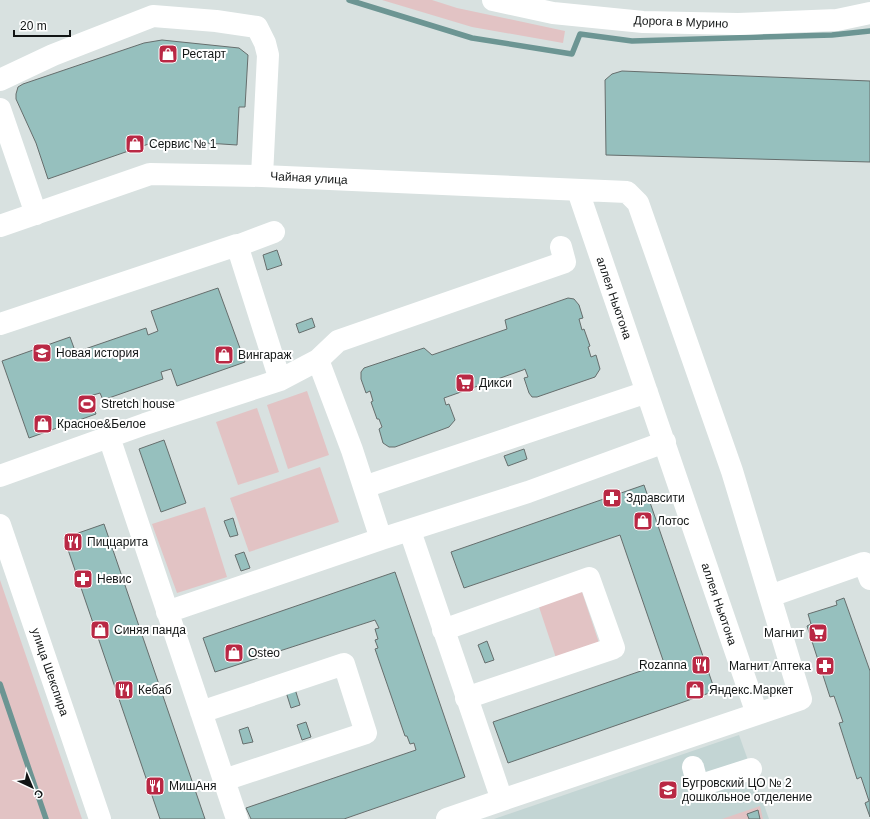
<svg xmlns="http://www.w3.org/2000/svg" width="870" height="819" font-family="Helvetica,sans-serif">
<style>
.built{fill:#c3d5d4}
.green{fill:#e2c3c4}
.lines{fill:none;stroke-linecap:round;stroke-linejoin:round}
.stream{stroke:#6c9593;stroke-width:5.5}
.building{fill:#96c0be;stroke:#666e6d}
.minor{stroke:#fff;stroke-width:22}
.labels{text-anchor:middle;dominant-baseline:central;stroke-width:4;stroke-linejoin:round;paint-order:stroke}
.street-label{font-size:12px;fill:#121515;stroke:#fff}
.poi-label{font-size:12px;fill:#121515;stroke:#fff;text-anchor:start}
</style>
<rect width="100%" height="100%" fill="#d8e1e0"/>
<path class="built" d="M739 735 769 819H494Z"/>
<path class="green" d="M382 0H432L457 8 565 31 563 43 472 27Z
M307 391 329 455 288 469 267 405Z
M257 408 279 472 238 485 216 422Z
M320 467 339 522 249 552 230 498Z
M205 507 227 577 177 593 152 524Z
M0 580 82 819H0Z
M581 589 599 643 556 658 538 604Z
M760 806 763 819H722Z"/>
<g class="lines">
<path class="stream" d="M349 0 472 38 572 54 580 34 632 41 832 35 870 31
M0 684 46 819"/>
</g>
<path class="building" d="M162 40 239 48 248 55 245 107H239L237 145 160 140 48 179 36 143 16 99V94L18 87 23 84 144 43Z
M622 71 870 81V162L606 155 605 80 612 74Z
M277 250 282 265 267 270 263 255Z
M218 288 245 362 177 386 171 369 161 372 163 379 103 400 100 393 90 396 96 414 29 438 2 361 70 337 78 359 87 356 85 349 146 328 148 335 158 331 151 311Z
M568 298 574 299 579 305 583 318 579 319 582 330 584 329 590 346 588 347 591 357 596 355 600 369 595 377 537 397H532L529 393 524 378 528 377 525 369 523 370 444 398 446 405 449 404 455 420 449 427 395 447H389L383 443 379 429 382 427 379 419H377L371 402 373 401 370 391 366 393 361 379V372L364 368 424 348 432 355 507 329 505 320Z
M312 318 315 327 299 333 296 324Z
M164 440 186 503 161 512 139 449Z
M524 449 527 459 508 466 504 456Z
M644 485 715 691 508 763 493 722 664 663 620 535 464 588 451 552Z
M233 518 238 535 230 537 224 521Z
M104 524 177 737 205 819H160L64 538Z
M244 552 250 568 241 571 235 555Z
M395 572 465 777 344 819H251L246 808 416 750 414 743 410 744 407 736H405L375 649 378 648 375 640 378 639 375 629 379 628 375 620 215 672 203 638Z
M844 598 870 671V817L865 803 869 801 861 777 857 779 839 723 843 722 834 696 830 697 807 626 811 624 808 614 837 605 836 601Z
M487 641 494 660 485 663 478 645Z
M295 689 300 705 291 708 286 692Z
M306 722 311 737 302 740 297 725Z
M248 727 253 742 243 744 239 730Z
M758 810 760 819H749L747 814Z"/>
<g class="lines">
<path class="minor" d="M493 0 553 13 643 22 738 24 837 20 870 13
M0 80 53 55 153 16 216 21 257 27 265 43 268 55 262 176
M0 109 36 214
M0 226 150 174 262 176 627 192 638 203 732 471 801 699 757 714 578 191
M237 246 274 232
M0 324 237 245 280 380
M318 360 352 450 381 539 528 492 665 442
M109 437 237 819
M0 476 145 424 280 380 318 360 338 341 565 262 561 247
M364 487 647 392
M0 525 100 819
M410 531 502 800 447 819
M770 596 864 563 870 579
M167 612 381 539
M443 630 589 578 614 648 466 698
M201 712 344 664 366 733 224 780
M693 767 698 786 751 769
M502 800 757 714"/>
</g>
<defs>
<g id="shop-square" transform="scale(1)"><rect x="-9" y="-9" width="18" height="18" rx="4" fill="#b92844" stroke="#fff"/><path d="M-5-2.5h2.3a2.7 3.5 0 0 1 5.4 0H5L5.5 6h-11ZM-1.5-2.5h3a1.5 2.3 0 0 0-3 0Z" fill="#fff"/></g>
<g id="school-square" transform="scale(1)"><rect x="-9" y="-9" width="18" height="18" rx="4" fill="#b92844" stroke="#fff"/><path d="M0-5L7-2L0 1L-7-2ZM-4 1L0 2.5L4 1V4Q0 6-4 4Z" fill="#fff"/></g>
<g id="supermarket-square" transform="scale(1)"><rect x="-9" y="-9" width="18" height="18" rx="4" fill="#b92844" stroke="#fff"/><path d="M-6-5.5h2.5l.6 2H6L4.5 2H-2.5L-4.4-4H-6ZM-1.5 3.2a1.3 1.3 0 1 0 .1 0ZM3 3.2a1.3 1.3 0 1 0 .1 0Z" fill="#fff"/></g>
<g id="stadium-square" transform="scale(1)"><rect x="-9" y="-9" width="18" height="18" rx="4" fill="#b92844" stroke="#fff"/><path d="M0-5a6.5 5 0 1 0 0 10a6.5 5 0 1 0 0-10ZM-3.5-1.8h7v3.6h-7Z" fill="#fff"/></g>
<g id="pharmacy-square" transform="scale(1)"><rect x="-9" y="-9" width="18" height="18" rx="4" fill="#b92844" stroke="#fff"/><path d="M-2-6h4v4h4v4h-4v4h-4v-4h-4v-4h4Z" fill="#fff"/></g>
<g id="restaurant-square" transform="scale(1)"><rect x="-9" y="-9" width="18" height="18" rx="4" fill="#b92844" stroke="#fff"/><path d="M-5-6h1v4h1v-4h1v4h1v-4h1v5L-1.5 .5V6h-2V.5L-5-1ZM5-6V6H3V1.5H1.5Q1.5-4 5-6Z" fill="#fff"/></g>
</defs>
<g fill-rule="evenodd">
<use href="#shop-square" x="168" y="54"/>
<use href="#shop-square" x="135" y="144"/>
<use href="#school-square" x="42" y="353"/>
<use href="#shop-square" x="224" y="355"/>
<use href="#supermarket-square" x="465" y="383"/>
<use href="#stadium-square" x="87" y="404"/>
<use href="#shop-square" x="43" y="424"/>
<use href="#pharmacy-square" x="612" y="498"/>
<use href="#shop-square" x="643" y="521"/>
<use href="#restaurant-square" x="73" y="542"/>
<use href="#pharmacy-square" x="83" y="579"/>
<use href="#shop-square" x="100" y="630"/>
<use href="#supermarket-square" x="818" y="633"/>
<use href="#shop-square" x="234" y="653"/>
<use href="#restaurant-square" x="701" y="665"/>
<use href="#pharmacy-square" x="825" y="666"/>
<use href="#restaurant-square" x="124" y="690"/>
<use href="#shop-square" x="695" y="690"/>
<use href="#restaurant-square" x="155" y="786"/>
<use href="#school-square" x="668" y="790"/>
</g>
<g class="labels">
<g class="street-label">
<text transform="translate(681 22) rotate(2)">Дорога в Мурино</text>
<text transform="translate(309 178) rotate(3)">Чайная улица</text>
<text transform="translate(614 298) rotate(71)">аллея Ньютона</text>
<text transform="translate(719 604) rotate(71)">аллея Ньютона</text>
<text transform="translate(50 672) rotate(71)">улица Шекспира</text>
</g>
<g class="poi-label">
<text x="182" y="54">Рестарт</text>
<text x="149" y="144">Сервис № 1</text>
<text x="56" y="353">Новая история</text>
<text x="238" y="355">Вингараж</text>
<text x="479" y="383">Дикси</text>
<text x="101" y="404">Stretch house</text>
<text x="57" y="424">Красное&amp;Белое</text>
<text x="626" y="498">Здравсити</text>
<text x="657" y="521">Лотос</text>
<text x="87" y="542">Пиццарита</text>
<text x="97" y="579">Невис</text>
<text x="114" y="630">Синяя панда</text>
<text x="804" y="633" text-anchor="end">Магнит</text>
<text x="248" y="653">Osteo</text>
<text x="687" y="665" text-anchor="end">Rozanna</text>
<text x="811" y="666" text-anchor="end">Магнит Аптека</text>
<text x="138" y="690">Кебаб</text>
<text x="709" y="690">Яндекс.Маркет</text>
<text x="682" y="783">Бугровский ЦО № 2<tspan x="682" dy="14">дошкольное отделение</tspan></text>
<text x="169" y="786">МишАня</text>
</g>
</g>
<g transform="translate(32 787) rotate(136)" stroke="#ffffff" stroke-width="3" paint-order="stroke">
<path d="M0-3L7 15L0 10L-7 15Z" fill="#121515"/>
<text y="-6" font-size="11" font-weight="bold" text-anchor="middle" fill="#121515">С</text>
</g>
<path d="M14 30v6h56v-6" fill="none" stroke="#121515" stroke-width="2"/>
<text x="20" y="30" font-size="12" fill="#121515" stroke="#ffffff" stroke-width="3" paint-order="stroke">20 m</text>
</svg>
